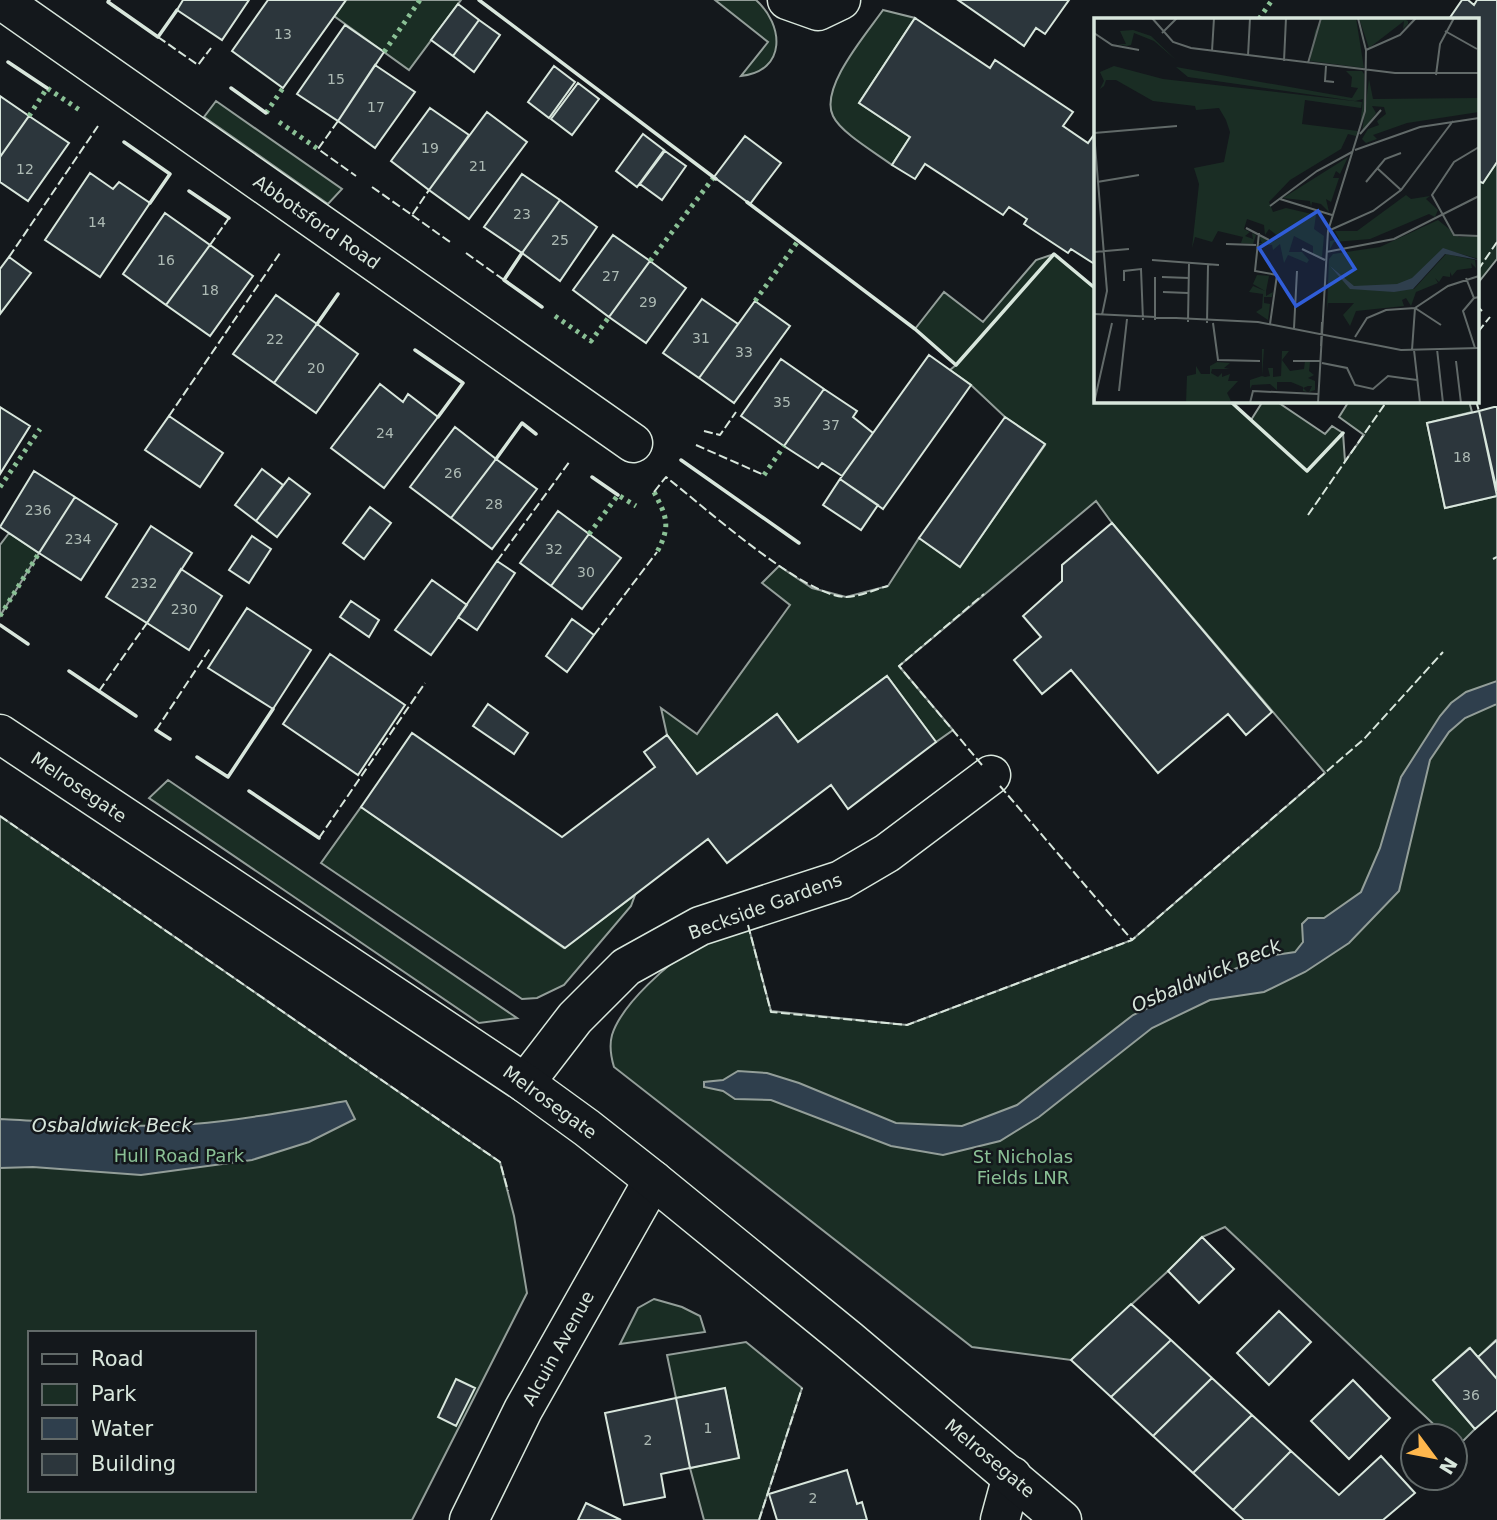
<svg xmlns="http://www.w3.org/2000/svg" width="1497" height="1520" font-family="'DejaVu Sans',sans-serif">
<style>
.green{fill:#1a2d24;stroke:#939e99;stroke-width:2;fill-rule:evenodd}
.water{fill:#2f3f4d;stroke:#939e99;stroke-width:2}
.building{fill:#2c363c;stroke:#d8e6dc;stroke-width:2}
.lines{fill:none;stroke-linecap:round;stroke-linejoin:round}
.minor-casing{stroke:#d8e6dc;stroke-width:41}
.tertiary-casing{stroke:#d8e6dc;stroke-width:41}
.minor{stroke:#14181c;stroke-width:38}
.tertiary{stroke:#14181c;stroke-width:38}
.hedge{stroke:#8ac095;stroke-width:5;stroke-dasharray:3.5 5;stroke-linecap:butt}
.fence{stroke:#d8e6dc;stroke-width:2;stroke-dasharray:9 3.5;stroke-linecap:butt}
.wall{stroke:#d8e6dc;stroke-width:3.5}
.labels{text-anchor:middle;dominant-baseline:central;stroke-width:5;stroke-linejoin:round;paint-order:stroke}
.number-label{font-size:14px;fill:#adbab4}
.street-label{font-size:18px;fill:#d8e6dc;stroke:#14181c}
.park-label{font-size:18px;fill:#8ac095;stroke:#14181c}
.water-label{font-size:19px;font-style:italic;fill:#d8e6dc;stroke:#14181c}
.inset-road{fill:none;stroke:#626a69;stroke-width:2}
.view{fill:#305dd8;fill-opacity:0.15;stroke:#305dd8;stroke-width:3.5}
.inset-edge{fill:none;stroke:#d8e6dc;stroke-width:3.5}
</style>
<rect width="100%" height="100%" fill="#14181c"/>
<path class="green" d="M346 0H461L409 70 334 16Z
M715 0H756C784 25 787 71 741 76L768 42Z
M883 10 915 18 859 103 910 137 892 165C876 153 841 133 833 116 819 88 867 33 883 10Z
M216 101 342 189 328 204 204 117Z
M1497 162V259L1478 283V181L1483 182Z
M1054 254 1096 289V401H1230L1251 420 1263 401H1276L1325 434 1332 426 1343 433 1345 461 1364 435 1339 417 1349 401H1469L1472 412 1427 423 1445 508 1497 496V1339L1478 1357 1469 1348 1433 1380 1475 1429 1457 1447 1455 1436H1446L1225 1227 1202 1237 1168 1271 1071 1360 972 1347 614 1067C611 1057 609 1046 612 1035 622 1003 670 962 697 945 712 936 732 931 748 925L771 1011 907 1025 1132 940 1325 773 1112 523 1096 501 899 666 953 730 936 742 887 676 798 742 777 714 697 774 667 735 661 708 697 734 790 605 762 583 779 566 812 588 846 597 888 586 919 538 960 566 1045 445 1005 417 971 385 950 370 956 365 915 329 944 292 983 322 1036 260Z
M9 533 39 553 0 616V545Z
M168 780 517 1018 479 1023 149 798Z
M361 807 564 948 635 895 631 906 564 985 537 998 522 999 321 863Z
M0 816 500 1162 514 1216 527 1293 412 1520H0ZM30 1333H254V1490H30Z
M654 1299 682 1307 700 1316 705 1332 620 1344 638 1308Z
M746 1342 802 1388 759 1520H704L690 1468 739 1457 725 1389 676 1398 667 1355Z"/>
<path class="water" d="M1497 681V704L1465 718 1449 732 1430 760 1399 891 1349 943 1305 972 1264 992 1210 1000 1152 1028 1039 1117 1000 1141 943 1155 891 1146 771 1100 735 1099 723 1091 704 1087V1082L723 1080 738 1071 767 1073 799 1083 896 1123 962 1126 1017 1105 1133 1015 1208 979 1269 956 1295 952 1303 942 1302 924 1308 918H1324L1361 892 1380 848 1401 777 1440 716 1451 703 1466 692Z
M346 1101 355 1119 309 1142 252 1160 141 1175 33 1167 0 1168V1119C64 1122 129 1129 193 1124 244 1120 295 1110 346 1101Z"/>
<path class="building" d="M183 0H249L222 40 177 10Z
M268 0H346L283 88 232 51Z
M958 0H1069L1045 34 1036 28 1024 46Z
M1462 0H1468L1474 5 1477 0H1497V162L1483 183 1478 181V19H1449Z
M458 4 479 20 453 56 431 40Z
M915 18 990 68 995 60 1073 112 1063 126 1088 143 1093 136 1096 139V265L1071 249 1068 253 1024 224 1027 219 1009 207 1003 215 925 164 915 179 892 165 910 137 859 103Z
M479 20 500 35 474 72 453 56Z
M345 25 384 52 338 121 297 94Z
M375 65 415 92 375 148 338 121Z
M554 66 575 82 549 118 528 102Z
M578 83 599 99 572 135 551 119Z
M0 96 29 116 0 157Z
M430 108 469 135 429 190 391 161Z
M487 112 527 142 469 219 429 190Z
M29 116 69 143 28 201 0 182V157Z
M643 134 664 150 637 187 616 171Z
M745 136 781 163 750 204 714 177Z
M665 151 686 166 662 200 640 184Z
M90 173 113 189 119 182 150 203 100 277 45 240Z
M522 174 560 200 522 253 484 227Z
M560 200 597 227 560 281 522 253Z
M165 213 210 245 166 305 123 274Z
M613 235 650 261 609 317 573 290Z
M210 245 253 276 210 336 166 305Z
M9 257 31 273 0 314V269Z
M650 261 686 288 646 343 609 317Z
M276 295 317 324 274 383 233 354Z
M702 299 738 324 699 378 663 353Z
M755 301 790 326 734 403 699 378Z
M317 324 358 354 316 413 274 383Z
M929 355 971 385 883 509 840 479Z
M781 359 824 389 784 446 741 416Z
M380 384 403 402 408 394 438 417 384 488 331 448Z
M824 389 857 411 853 417 873 433 842 476 822 463 818 468 784 446Z
M0 407 30 426 0 474Z
M1494 407H1497V491L1479 411Z
M1479 411 1497 496 1445 508 1427 423Z
M169 416 223 453 200 487 145 450Z
M1005 417 1045 444 960 567 919 538Z
M455 427 496 459 451 518 410 487Z
M496 459 537 489 492 549 451 518Z
M262 469 283 485 256 521 235 505Z
M34 471 75 497 39 553 0 527Z
M289 478 310 494 277 537 256 521Z
M840 479 878 505 861 530 823 505Z
M75 497 117 524 81 580 39 553Z
M370 507 391 523 364 559 343 543Z
M558 511 589 534 551 586 520 563Z
M1112 523 1272 712 1246 735 1228 714 1158 773 1071 670 1042 694 1014 660 1041 637 1023 616 1062 581V565Z
M151 526 192 553 147 623 106 597Z
M589 534 621 558 582 609 551 586Z
M252 536 271 549 249 583 229 570Z
M497 561 515 573 477 630 458 617Z
M181 569 222 596 189 650 147 623Z
M432 580 467 605 431 655 395 630Z
M351 601 379 620 369 637 340 617Z
M247 608 311 650 273 709 208 668Z
M572 619 594 635 567 672 546 656Z
M330 654 405 705 358 775 283 724Z
M887 676 936 742 848 809 831 785 727 863 708 839 565 948 361 807 412 733 562 837 655 767 644 752 667 735 697 774 777 714 798 742Z
M488 704 528 733 514 754 473 726Z
M1202 1237 1234 1269 1199 1303 1168 1271Z
M1131 1304 1171 1340 1111 1397 1071 1360Z
M1279 1311 1311 1342 1269 1385 1237 1353Z
M1171 1340 1212 1378 1153 1436 1111 1397Z
M1497 1340V1379L1478 1357Z
M1470 1348 1497 1379V1410L1475 1429 1433 1380Z
M1212 1378 1252 1415 1193 1473 1153 1436Z
M456 1379 475 1388 456 1426 438 1417Z
M1353 1380 1390 1418 1349 1459 1311 1421Z
M725 1388 739 1458 690 1468 676 1398Z
M676 1398 690 1468 661 1474 665 1497 624 1505 605 1413Z
M1252 1415 1291 1451 1233 1510 1193 1473Z
M1291 1451 1339 1495 1381 1456 1415 1493 1383 1520H1244L1233 1510Z
M847 1470 857 1504 862 1502 867 1520H777L769 1494Z
M586 1503 621 1520H578Z"/>
<g class="lines">
<g class="minor-casing">
<path id="minor" d="M1 0 633 443
M787 0 818 11 841 0
M525 1083 575 1018 626 967 700 926 841 880 887 853 991 775
M469 1520 523 1410 653 1180
M1000 1520 1012 1476"/>
</g>
<g class="tertiary-casing">
<path id="tertiary" d="M0 734 525 1083 587 1128 653 1180 849 1340 1062 1520"/>
</g>
<use href="#minor" class="minor"/>
<use href="#tertiary" class="tertiary"/>
<path class="hedge" d="M1259 19 1272 0
M384 52 420 0
M266 113 283 88
M29 116 47 88 81 111
M279 122 318 149
M650 261 714 177
M755 301 798 241
M555 316 591 341 609 317
M764 475 784 446
M0 487 40 429
M654 492C667 517 671 526 657 552
M589 534 618 495 636 506
M0 616 39 553"/>
<path class="fence" d="M158 37 198 65 211 48
M338 121 318 149 356 176
M372 187 412 215 429 190
M412 215 450 242
M210 245 229 218
M466 253 504 280
M9 257 98 126
M1478 270 1497 242
M1478 307 1482 311
M1478 332 1490 317
M1476 401 1479 411
M169 416 280 253
M704 431 720 435 736 412
M696 445 764 475
M654 492 666 477C702 505 804 597 846 597 859 597 876 589 888 586
M1308 515 1387 401
M1493 559 1497 557
M497 561 570 461
M594 635 657 552
M99 691 147 623
M156 730 211 647
M982 765 899 666 984 594
M1000 786 1132 940
M0 816 500 1162 508 1191
M319 838 425 683
M748 925 771 1012 907 1025 1132 940 1364 739 1443 652
M759 1520 802 1388"/>
<path class="wall" d="M109 0 108 2 158 37 177 10
M479 0 716 179
M8 62 47 88
M231 88 266 113
M124 142 170 174 150 203
M189 191 229 218
M747 202 915 329 956 365 1054 254 1096 289
M522 253 504 280 542 307
M317 324 338 294
M415 350 463 383 438 417
M1230 401 1307 471 1343 433
M496 459 522 423 536 434
M681 460 799 543
M592 477 618 495
M0 625 28 644
M69 671 136 716
M156 730 170 739
M197 757 228 777 273 709
M249 791 319 838"/>
</g>
<g class="labels">
<g class="number-label">
<text x="283" y="34">13</text>
<text x="336" y="79">15</text>
<text x="376" y="107">17</text>
<text x="430" y="148">19</text>
<text x="478" y="166">21</text>
<text x="25" y="169">12</text>
<text x="522" y="214">23</text>
<text x="97" y="222">14</text>
<text x="560" y="240">25</text>
<text x="166" y="260">16</text>
<text x="611" y="276">27</text>
<text x="210" y="290">18</text>
<text x="648" y="302">29</text>
<text x="701" y="338">31</text>
<text x="275" y="339">22</text>
<text x="744" y="352">33</text>
<text x="316" y="368">20</text>
<text x="782" y="402">35</text>
<text x="831" y="425">37</text>
<text x="385" y="433">24</text>
<text x="1462" y="457">18</text>
<text x="453" y="473">26</text>
<text x="494" y="504">28</text>
<text x="38" y="510">236</text>
<text x="78" y="539">234</text>
<text x="554" y="549">32</text>
<text x="586" y="572">30</text>
<text x="144" y="583">232</text>
<text x="184" y="609">230</text>
<text x="1471" y="1395">36</text>
<text x="708" y="1428">1</text>
<text x="648" y="1440">2</text>
<text x="813" y="1498">2</text>
</g>
<g class="street-label">
<text transform="translate(317 222) rotate(35)">Abbotsford Road</text>
<text transform="translate(79 787) rotate(34)">Melrosegate</text>
<text transform="translate(765 906) rotate(-20)">Beckside Gardens</text>
<text transform="translate(550 1102) rotate(36)">Melrosegate</text>
<text transform="translate(558 1348) rotate(-61)">Alcuin Avenue</text>
<text transform="translate(990 1458) rotate(40)">Melrosegate</text>
</g>
<g class="park-label">
<text x="179" y="1155">Hull Road Park</text>
<text x="1023" y="1156">St Nicholas<tspan x="1023" dy="21">Fields LNR</tspan></text>
</g>
<g class="water-label">
<text transform="translate(1206 975) rotate(-23)">Osbaldwick Beck</text>
<text x="112" y="1125">Osbaldwick Beck</text>
</g>
</g>
<g transform="translate(1094 18)">
<rect width="385" height="385" fill="#14181c"/>
<path d="M228 0H262L270 50 216 43 221 13ZM265 0H308L314 3V6L309 11 310 3 275 30ZM39 12 57 18 82 42 60 23 40 15 37 27 33 28 24 26H32L26 13ZM20 48 69 61 268 84 267 90 211 82 208 106 264 113 262 118 254 116 247 131 196 162 175 184 179 194 192 190 222 197 220 211 230 218 228 239 219 237V228L200 218 195 234H208L215 242 213 245 194 237 190 245 186 226 179 232 178 227 165 226 163 231 164 225H168L165 218 178 224 186 220 175 211 171 217 170 207 153 201 150 211 156 214 151 218 159 221 158 215 162 217 159 226 147 225 149 219 124 213 118 224 101 219 98 230 105 166 100 150 130 144 136 114 132 102 125 90 102 92 101 88 59 83 22 62H12L10 68 6 71 10 63 6 54ZM82 49 258 80 264 70 257 69 258 59 252 53H268L270 56V93L266 109 269 81 261 83 94 59ZM275 61 279 81 385 80V94L313 105 279 117 283 121 272 125 268 121 274 111 285 107 283 103 292 96 290 89 278 88 282 95 268 115ZM254 139 246 156 242 153 239 160H245L237 184 232 181 235 194 227 186 218 184 217 189 216 183 189 180ZM312 177 317 181 336 178 332 181 344 192 341 199 335 196 276 221 240 224 236 231V223L245 221 241 213H263ZM344 202 365 219 385 218V241L353 232 310 271H320L352 236 381 242 382 250 377 245 378 250 363 252 358 258 356 254V259L349 258 345 264 341 260 344 265 322 274 317 288 312 280 308 282 310 288 262 293 256 308 249 297 260 285H234L233 292 235 241 239 236 286 229ZM163 257 180 258H175L172 273V278L179 274 178 279H170V285L176 286 174 302 162 294 168 290 169 276 155 274 159 268 171 273 159 266ZM168 331H170L168 358 171 359 176 358 174 350H179V359L187 358 188 333H195L188 342 196 353 210 351 211 343 223 344H216L215 353 220 357 214 360 221 363V372L215 374 218 368H214L209 370 213 374 209 373V369L197 364H183V372L176 366 158 367 156 371V362L168 358ZM123 344 136 345 130 350 136 351H118L117 355 124 359 128 355V359L136 356 134 363H144L133 375 137 383 92 385 93 358 102 356V348L107 356H116V348Z" fill="#1a2d24"/>
<path d="M349 230 385 242 351 236 319 271 300 274 256 271 236 248 260 268 303 266 318 260Z" fill="#2f3f4d"/>
<path class="inset-road" d="M58 0 79 24 97 30 301 55H385M351 13 383 31M0 15 18 27 45 32M68 15 83 0M272 32 306 17 322 0M118 33 120 0M154 38 156 0M190 43 192 0M214 45 227 0M232 48 231 63 240 64M342 57 346 26 360 0M0 115 13 273 8 297M0 115 83 108M266 116 287 92M385 129 360 144 338 177 360 217 385 218M261 132 326 109 385 100M283 150 307 172M3 164 45 157M272 164 291 141 307 135M186 181 238 197M176 188 223 153 258 134M152 210 175 222M234 213 279 193 307 172 359 103M165 215 161 253 183 257 176 306M132 226 162 227M208 231 231 242M0 234 35 231M232 234 300 221 385 178M58 242 125 247M61 259V302M68 259 95 260M372 260 380 280 385 279M30 263V253L47 251 49 302M69 274 94 275M380 280 369 293 381 330M0 296 164 304 307 332 385 330M94 304 95 245M113 305 114 247M119 305 124 342 166 343M200 310 203 253M261 319 273 300 292 292 321 290 347 307M227 328 228 304M343 331 349 385M318 332 321 290 354 268 385 258M320 332 326 385M199 343H227M362 343 367 385M228 345 253 350 261 367 279 371 294 358 323 362M25 373 33 301M0 385 18 305M156 385 159 373 224 376M224 385 234 213 271 93 272 32 264 0"/>
<path class="view" d="M224 193 261 251 202 288 165 230Z"/>
<rect width="385" height="385" class="inset-edge"/>
</g>
<rect x="28" y="1331" width="228" height="161" fill="#14181c" stroke="#626a69" stroke-width="2"/>
<rect x="42" y="1354" width="35" height="10" fill="#14181c" stroke="#626a69" stroke-width="2"/>
<text x="91" y="1366" font-size="21" fill="#d8e6dc">Road</text>
<rect x="42" y="1384" width="35" height="21" fill="#1a2d24" stroke="#626a69" stroke-width="2"/>
<text x="91" y="1401" font-size="21" fill="#d8e6dc">Park</text>
<rect x="42" y="1418" width="35" height="21" fill="#2f3f4d" stroke="#626a69" stroke-width="2"/>
<text x="91" y="1436" font-size="21" fill="#d8e6dc">Water</text>
<rect x="42" y="1454" width="35" height="21" fill="#2c363c" stroke="#626a69" stroke-width="2"/>
<text x="91" y="1471" font-size="21" fill="#d8e6dc">Building</text>
<g transform="translate(1434 1457) rotate(122)"><circle r="33" fill="#14181c" stroke="#626a69" stroke-width="2"/>
<path d="M0-5L12 26L0 18L-12 26Z" fill="#ffb74d"/>
<text y="-10" font-size="19" font-weight="bold" text-anchor="middle" fill="#d8e6dc">N</text>
</g>
</svg>
